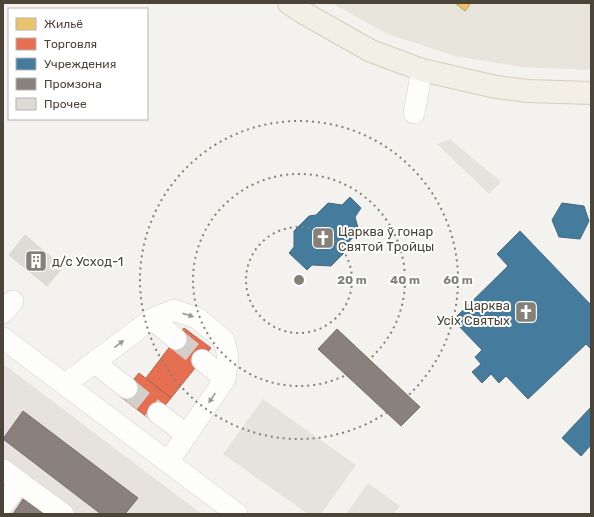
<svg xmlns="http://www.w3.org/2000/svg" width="594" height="517" font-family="Rubik,sans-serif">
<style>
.residential{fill:#e7e4dc}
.industrial{fill:#e6e2de}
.parking{fill:#e6e3df}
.homes{fill:#e9c46a;stroke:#ba9e5b}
.shops{fill:#e76f51;stroke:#b8624a}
.public{fill:#457b9d;stroke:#476a7f}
.industry{fill:#8a817c;stroke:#776f68}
.building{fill:#dedbd6;stroke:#dcd9d4}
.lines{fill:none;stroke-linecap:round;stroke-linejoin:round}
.minor-tunnel{stroke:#d2cfca;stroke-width:21;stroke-dasharray:21 10;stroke-linecap:butt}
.minor-casing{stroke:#d2d0cb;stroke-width:22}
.major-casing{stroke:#d6cebb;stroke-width:24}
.minor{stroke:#fdfdfc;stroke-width:21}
.major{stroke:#f2efe6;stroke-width:22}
.oneway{fill:#9b9791}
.ring{fill:none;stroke:#868178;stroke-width:2;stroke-dasharray:2 4}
.labels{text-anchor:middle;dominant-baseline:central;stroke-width:4;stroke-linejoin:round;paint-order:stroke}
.poi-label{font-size:13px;fill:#4b4439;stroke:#fff;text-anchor:start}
.centre{fill:#868178;stroke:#fff;stroke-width:2}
.ring-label{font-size:12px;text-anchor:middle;font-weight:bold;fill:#868178;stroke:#fff;stroke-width:4;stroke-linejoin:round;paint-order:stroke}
</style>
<rect width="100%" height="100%" fill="#f4f2ee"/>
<path class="residential" d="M332 3H591V70L523 67 455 56 385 33Z"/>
<path class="industrial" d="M3 364 202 514H3Z"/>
<path class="parking" d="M450 139 501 182 489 194 437 144Z
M263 399 356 465 321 514H308L223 454Z
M368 483 400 506 394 514H346Z"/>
<path class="homes" d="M455 3H471L465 11Z"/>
<path class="shops" d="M184 328 211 348 171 398 146 378Z
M139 373 171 398 152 421 120 396Z"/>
<path class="public" d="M350 197 361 208 355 217 359 231 345 246 343 254 331 266 312 265 307 270 289 253 294 247V231L309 216 316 215 328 203 342 205Z
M562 203 584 206 589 221 580 239 559 237 552 220Z
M520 231 591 305V349L586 344 528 399 506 376 499 383 491 374 482 383 472 372 481 364 475 357 482 350 453 320 508 266 497 254Z
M591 407V445L581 456 562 438Z"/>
<path class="industry" d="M337 329 420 407 401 426 318 349Z
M23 411 138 498 125 514H101L3 439Z
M23 499 44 514H13Z"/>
<path class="building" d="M25 235 63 267 47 286 9 255Z"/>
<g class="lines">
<path class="minor-tunnel" d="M176 339 202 360
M127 388 158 413"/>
<g class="minor-casing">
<path id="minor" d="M414 113 422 70
M3 313 13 301
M152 319 174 310 197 318 224 340 228 357 225 379
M3 338 237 514
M94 362 127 388
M65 384 152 319 176 339
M158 413 187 435
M168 462 225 379 202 360
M3 470 63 514
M3 505 20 482"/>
</g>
<g class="major-casing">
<path id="major" d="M289 3 302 12 371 51 422 70 496 87 528 91 591 93"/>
</g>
<use href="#minor" class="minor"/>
<use href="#major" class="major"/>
</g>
<defs><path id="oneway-solid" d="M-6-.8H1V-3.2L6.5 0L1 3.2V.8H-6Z"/></defs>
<g class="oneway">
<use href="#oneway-solid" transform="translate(188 315) rotate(18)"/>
<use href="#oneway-solid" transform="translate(119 344) rotate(-37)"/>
<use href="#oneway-solid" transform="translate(212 398) rotate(124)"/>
</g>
<g class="ring">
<circle cx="299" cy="280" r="53"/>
<circle cx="299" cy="280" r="106"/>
<circle cx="299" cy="280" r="159"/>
</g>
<defs>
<g id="church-square" transform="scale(1.15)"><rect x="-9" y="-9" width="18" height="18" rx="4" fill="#868178" stroke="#fff"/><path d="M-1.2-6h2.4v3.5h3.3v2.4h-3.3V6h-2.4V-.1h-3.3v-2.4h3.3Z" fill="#fff"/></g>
<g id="building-square" transform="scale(1.15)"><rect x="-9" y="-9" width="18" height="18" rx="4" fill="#868178" stroke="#fff"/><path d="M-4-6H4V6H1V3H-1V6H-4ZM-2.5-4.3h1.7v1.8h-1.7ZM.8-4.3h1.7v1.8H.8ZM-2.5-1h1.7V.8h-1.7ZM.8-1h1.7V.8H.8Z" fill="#fff"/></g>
</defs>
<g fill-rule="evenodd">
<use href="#church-square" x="323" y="238"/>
<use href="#building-square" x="36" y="261"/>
<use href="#church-square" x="526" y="312"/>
</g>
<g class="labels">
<g class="poi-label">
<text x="338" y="231">Царква ў гонар<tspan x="338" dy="15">Святой Тройцы</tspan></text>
<text x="52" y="261">д/с Усход-1</text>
<text x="510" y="305" text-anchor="end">Царква<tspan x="510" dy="15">Усіх Святых</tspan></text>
</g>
</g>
<circle cx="299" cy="280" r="6" class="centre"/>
<g class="ring-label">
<text x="352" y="284">20 m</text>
<text x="405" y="284">40 m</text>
<text x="458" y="284">60 m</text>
</g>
<rect width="594" height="517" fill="none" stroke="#4b4439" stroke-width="8"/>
<rect x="8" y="8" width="140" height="112" fill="#ffffff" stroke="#b7b4b0"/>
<rect x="16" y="18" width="20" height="12" fill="#e9c46a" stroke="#b7b4b0"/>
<text x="44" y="28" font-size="12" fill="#4b4439">Жильё</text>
<rect x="16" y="38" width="20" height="12" fill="#e76f51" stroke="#b7b4b0"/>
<text x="44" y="48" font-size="12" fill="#4b4439">Торговля</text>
<rect x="16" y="58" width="20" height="12" fill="#457b9d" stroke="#b7b4b0"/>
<text x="44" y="68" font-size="12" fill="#4b4439">Учреждения</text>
<rect x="16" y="78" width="20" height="12" fill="#8a817c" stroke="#b7b4b0"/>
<text x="44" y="88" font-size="12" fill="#4b4439">Промзона</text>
<rect x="16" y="98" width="20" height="12" fill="#dedbd6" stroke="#b7b4b0"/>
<text x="44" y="108" font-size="12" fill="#4b4439">Прочее</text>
</svg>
